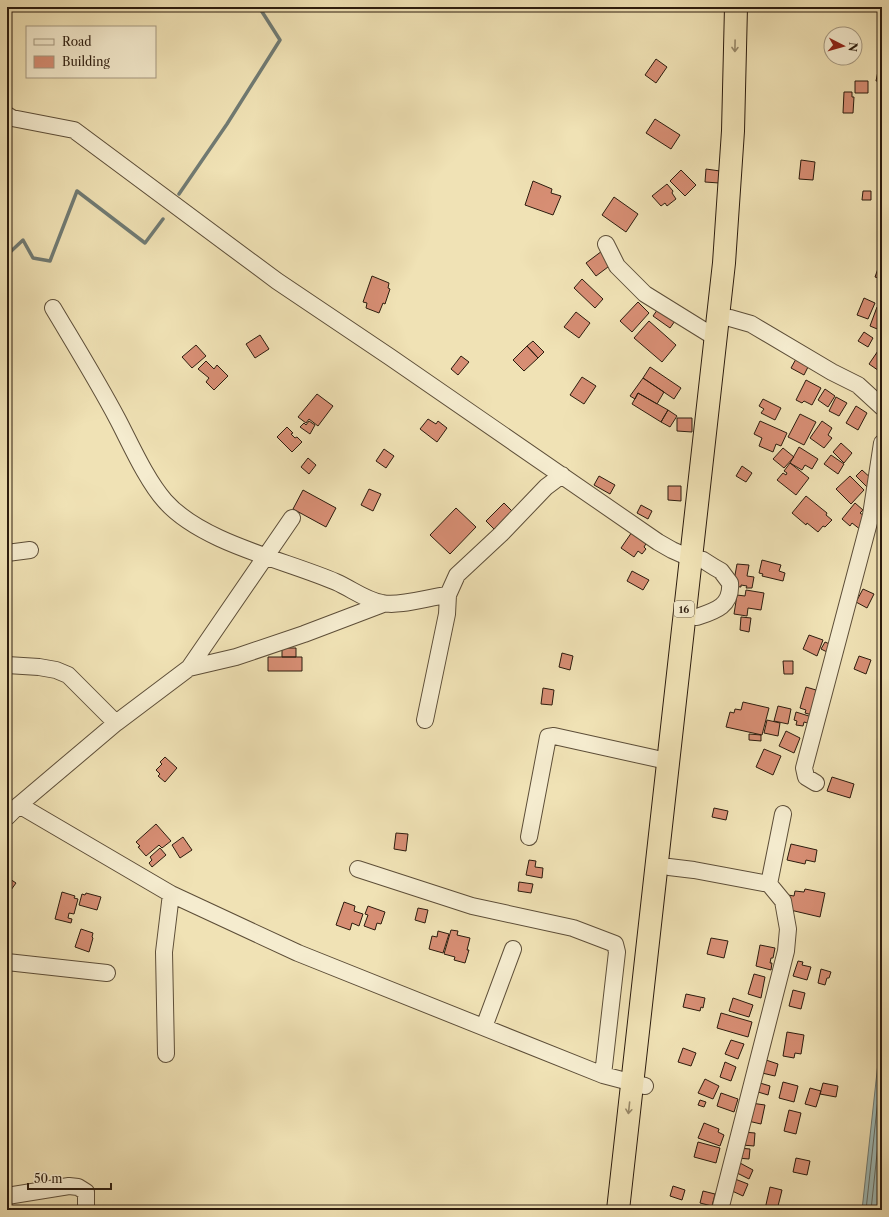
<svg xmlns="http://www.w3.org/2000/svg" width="889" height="1217" font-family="'Libre Caslon Text',serif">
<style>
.water{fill:#9ebbb8;stroke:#707b74}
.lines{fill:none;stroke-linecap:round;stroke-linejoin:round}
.shore{stroke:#656c63;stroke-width:1}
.stream{stroke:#707b74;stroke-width:3.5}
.building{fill:#d78e74;stroke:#2c1c0e}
.minor-casing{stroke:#5d4e38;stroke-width:18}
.highway-casing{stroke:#2c1c0e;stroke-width:24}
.minor{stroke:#f5eccf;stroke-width:16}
.highway{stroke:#f0e2b5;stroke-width:22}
.oneway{stroke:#98896a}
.labels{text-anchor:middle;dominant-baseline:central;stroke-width:4;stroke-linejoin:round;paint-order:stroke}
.shield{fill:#f5eccf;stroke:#685a48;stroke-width:1}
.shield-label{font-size:10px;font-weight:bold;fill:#2c1c0e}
</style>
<rect width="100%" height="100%" fill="#f0e2b5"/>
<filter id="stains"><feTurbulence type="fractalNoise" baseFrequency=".005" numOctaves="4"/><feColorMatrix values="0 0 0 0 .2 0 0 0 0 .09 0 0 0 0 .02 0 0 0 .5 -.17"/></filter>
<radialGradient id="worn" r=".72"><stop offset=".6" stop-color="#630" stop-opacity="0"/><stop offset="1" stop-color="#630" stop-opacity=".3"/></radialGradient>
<path class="water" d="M882 1026V1210H862Z"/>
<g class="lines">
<path class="shore" d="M866 1210 882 1062
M871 1210 882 1107
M877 1210 882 1162"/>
<path class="stream" d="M179 194 227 124 280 40 259 7
M7 255 23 240 33 258 50 261 77 191 145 243 163 219"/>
</g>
<path class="building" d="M879 56H882V67H878Z
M656 59 667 67 656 83 645 75Z
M878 71H882V84H880V81H876Z
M855 81H868V93H855Z
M844 92H852V97H854L853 113H843Z
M655 119 680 135 671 149 646 133Z
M801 160 815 162 813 180 799 179Z
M706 169 720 171 719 183 705 182Z
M681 170 696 185 685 196 670 181Z
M533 181 552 189 551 193 561 196 553 215 525 205Z
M667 184 673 191 672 193 676 199 667 206 665 203 661 206 652 196Z
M863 191H871V200H862Z
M614 197 638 214 626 232 602 215Z
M602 251 612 264 596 276 586 263Z
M880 263 882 264V279L875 277Z
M372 276 389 283 388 288 390 289 385 304 383 303 379 313 366 308 367 303 363 302Z
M582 279 603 299 595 308 574 288Z
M864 298 875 303 868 319 857 315Z
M638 302 649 313 632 332 620 321Z
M660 306 677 318 670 328 653 316Z
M877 307 882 309V331L870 326Z
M576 312 590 323 579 338 564 327Z
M649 321 676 345 662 362 634 338Z
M864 332 873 338 868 347 858 341Z
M260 335 269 349 255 358 246 344Z
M533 341 544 352 538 358 527 346Z
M196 345 206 356 192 368 182 357Z
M882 345V373L869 364Z
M527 346 538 358 524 371 513 360Z
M461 356 469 362 458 375 451 369Z
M796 359 809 365 804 375 791 368Z
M206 361 214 369 217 365 228 376 214 390 206 382 209 378 198 369Z
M650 367 681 388 674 399 643 378Z
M582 377 596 386 584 404 570 395Z
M643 378 664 392 657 404 638 393 635 399 630 396Z
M806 380 821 388 812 405 804 401 802 403 796 400Z
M825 389 835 396 828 407 818 400Z
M638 393 668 410 661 422 632 404Z
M317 394 333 406 318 426 309 419 306 423 298 417Z
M836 397 847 403 839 416 829 411Z
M763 399 781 408 775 420 761 413 764 409 759 406Z
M856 406 867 413 858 430 846 423Z
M668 410 677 416 670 427 661 422Z
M800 414 816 422 804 445 788 437Z
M677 418H692V432L677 431Z
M428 419 436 424 438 421 447 428 437 442 420 429Z
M309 421 315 425 310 434 300 427 304 423 306 425Z
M760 421 787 433 781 446 776 444 773 452 759 446 762 438 754 434Z
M822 421 832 428 828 435 832 438 824 448 810 438Z
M287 427 293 433 291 434 295 438 297 437 302 442 292 452 277 437Z
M841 443 852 453 844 463 833 452Z
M799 447 818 459 812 469 805 465 802 470 790 463Z
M783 448 794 457 784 468 773 459Z
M384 449 394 456 386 468 376 461Z
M831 455 844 464 838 474 824 464Z
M308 458 316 465 309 474 301 467Z
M790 463 809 478 796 495 777 480 783 473 786 475 787 473 784 471Z
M742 466 752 473 746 482 736 476Z
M862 470 873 480 867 487 856 476Z
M599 476 615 485 610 494 594 485Z
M850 476 864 490 851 504 836 489Z
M668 486H681V501L668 500Z
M369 489 381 494 373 511 361 505Z
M303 490 336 508 326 527 293 509Z
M806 496 827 513 826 515 832 520 825 527 823 526 818 532 807 523 806 525 792 513Z
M504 503 515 514 497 532 486 521Z
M855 503 863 510 860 513 869 519 861 530 852 523 850 526 842 519Z
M641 505 652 511 648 519 637 513Z
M456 508 476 527 450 554 430 535Z
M634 529 647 542 644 547 646 549 642 554 638 551 634 557 621 548Z
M762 560 781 565 779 571 785 573 783 581 762 576 763 574 759 573Z
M737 564 749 565 747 576 754 577 752 588H746L747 586 741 585V587L733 586Z
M632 571 649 580 643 590 627 581Z
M863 589 874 594 867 608 856 602Z
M746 590 764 593 761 610 748 608 747 616 734 614 737 595 745 596Z
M741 617 751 618 749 632 740 630Z
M809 635 823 640 817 656 803 649Z
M825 642 834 646 831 654 821 649Z
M282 648H296V657H282Z
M562 653 573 656 570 670 559 667Z
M859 656 871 660 866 674 854 669Z
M268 657H302V671H268Z
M783 661H793V674H784Z
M806 687 816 690 815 695 818 696 812 715 805 713 806 710 800 708Z
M543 688 554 690 552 705 541 704Z
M743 702 769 708 762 735 726 727 730 712 734 713 735 709 741 710Z
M778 706 791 709 788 724 774 721Z
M796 712 812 717 811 724 804 722 803 726 796 725 797 721 794 720Z
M767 720 780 723 778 736 764 733Z
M786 731 800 738 794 753 779 746Z
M749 734 761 735V741L749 740Z
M764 749 781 756 773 775 756 767Z
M165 757 177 768 165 782 158 776 160 774 156 770 162 764 160 762Z
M832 777 854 784 850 798 827 791Z
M714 808 728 811 726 820 712 817Z
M156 824 171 841 162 848 159 845 146 856 138 847 140 846 136 842Z
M396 833 408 834 406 851 394 849Z
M183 837 192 850 180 858 172 845Z
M791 844 817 850 815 862 806 860 805 864 787 860Z
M160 848 166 855 152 867 149 863 152 860 150 857Z
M529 860 536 861 535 867 543 868 542 878 526 875Z
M7 877 16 883 11 890 9 889 7 891Z
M519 882 533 884 531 893 518 891Z
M805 889 825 893 820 917 786 909 788 895 794 896 795 891 804 892Z
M62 892 75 896 74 898 78 899 74 914 69 913 68 918 72 919 71 923 55 919Z
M86 893 101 897 97 910 79 905 82 894 85 895Z
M344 902 355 906 354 911 363 914 359 926 352 923 350 930 336 925Z
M368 906 385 912 381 924 377 923 375 930 364 926 368 915 365 914Z
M418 908 428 910 425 923 415 920Z
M81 929 93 933 92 937 93 938 89 952 75 947Z
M451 930 458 931 457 935 470 938 467 950H469L465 963 454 960 455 957 444 954Z
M438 931 449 934 443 953 429 949 432 936 437 937Z
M711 938 728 941 724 958 707 954Z
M760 945 775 948 773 958H771L770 963H772L771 970 756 966Z
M798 961 803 962 802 965 811 967 807 980 793 976Z
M821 969 831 972 829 978H827L825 985 818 983Z
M754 974 765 977 761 998 748 994Z
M793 990 805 993 801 1009 789 1006Z
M686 994 705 998 703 1008 701 1007 700 1011 683 1007Z
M733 998 753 1005 749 1017 729 1011Z
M721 1013 752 1022 748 1037 717 1028Z
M787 1032 804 1035 801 1054 795 1053 794 1058 783 1056Z
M731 1040 744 1044 738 1059 725 1054Z
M683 1048 696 1053 691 1066 678 1062Z
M766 1060 778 1064 775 1076 762 1073Z
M725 1062 736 1067 731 1081 720 1077Z
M705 1079 719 1086 713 1099 698 1093Z
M783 1082 798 1086 794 1102 779 1098Z
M760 1083 770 1086 768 1095 758 1092Z
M823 1083 838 1086 836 1097 820 1094Z
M810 1088 821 1091 816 1107 805 1104Z
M721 1093 738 1099 734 1112 717 1106Z
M700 1100 706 1102 704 1107 698 1105Z
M751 1103 765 1105 761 1124 748 1121Z
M789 1110 801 1113 796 1134 784 1131Z
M704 1123 719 1129 718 1132 724 1135 720 1146 698 1138Z
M743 1132 755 1133 754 1146 742 1145Z
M698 1142 720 1148 716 1163 694 1157Z
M739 1148 750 1149 749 1159 737 1158Z
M796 1158 810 1161 807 1175 793 1172Z
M740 1163 753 1170 749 1179 735 1172Z
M735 1179 748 1184 743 1196 730 1190Z
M673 1186 685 1190 682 1200 670 1196Z
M770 1187 782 1190 777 1210 765 1209Z
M703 1191 715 1194 712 1206 700 1203Z
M740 1206 761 1208 760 1210H739Z"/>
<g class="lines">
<g class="minor-casing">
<path id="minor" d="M7 115 12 118 74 130 277 281 390 357 658 542 672 550 690 558 703 560 714 567 721 571 730 583C732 606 715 611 697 617
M606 244 617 266 645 294 716 338
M53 308C75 345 98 382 118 420 131 445 147 481 165 501 202 543 285 560 336 582 352 589 365 600 382 603 399 607 429 597 448 595
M730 318 751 324 832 372 858 385 882 407
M7 553 30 550
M7 665 39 667 56 670 68 675 116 723
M189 668 236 657 304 634 383 604
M425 720 447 614 448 595 457 575 501 534 546 487 562 475
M816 783 806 777 804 768 871 515 882 443
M19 805 171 894 298 953 603 1075 645 1086
M7 817 19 805 116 723 189 668 292 518
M529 837 548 737 554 736 667 761
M669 867 694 870 769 884 783 901 788 929 786 951 720 1210
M358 869 472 906 573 928 615 944 617 952 603 1075
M769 884 783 814
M7 962 107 973
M484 1027 513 949
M166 1054 164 952 171 894
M7 1196 69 1186 78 1187 86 1192V1210"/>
</g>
<g class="highway-casing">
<path id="highway" d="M618 1210 724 263 733 131 736 7"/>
</g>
<use href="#minor" class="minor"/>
<use href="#highway" class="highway"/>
</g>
<defs><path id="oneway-shaft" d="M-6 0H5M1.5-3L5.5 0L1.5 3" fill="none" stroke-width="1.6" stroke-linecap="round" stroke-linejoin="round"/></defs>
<g class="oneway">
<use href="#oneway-shaft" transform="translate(735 46) rotate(91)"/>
<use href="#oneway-shaft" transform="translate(629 1108) rotate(96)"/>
</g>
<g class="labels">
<rect class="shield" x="674" y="601" width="20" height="16" rx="3"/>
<g class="shield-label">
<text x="684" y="609">16</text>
</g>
</g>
<rect width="889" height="1217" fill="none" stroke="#f0e2b5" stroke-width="24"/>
<rect x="8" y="8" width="873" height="1201" fill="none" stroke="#2c1c0e" stroke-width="2"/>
<rect x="12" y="12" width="865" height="1193" fill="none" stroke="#2c1c0e"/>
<rect x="26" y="26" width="130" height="52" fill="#f5eccf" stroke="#a59982"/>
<rect x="34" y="39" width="20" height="6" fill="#f5eccf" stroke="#a59982"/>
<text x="62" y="46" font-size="12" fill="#2c1c0e">Road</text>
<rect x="34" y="56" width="20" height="12" fill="#d78e74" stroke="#a59982"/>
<text x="62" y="66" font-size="12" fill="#2c1c0e">Building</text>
<g transform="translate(843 46) rotate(96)"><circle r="19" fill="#f5eccf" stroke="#a59982"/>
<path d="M0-3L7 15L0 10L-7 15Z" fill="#8f2418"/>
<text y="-6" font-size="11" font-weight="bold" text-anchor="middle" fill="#2c1c0e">N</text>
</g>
<path d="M28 1183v6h83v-6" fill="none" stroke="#2c1c0e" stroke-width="2"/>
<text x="34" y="1183" font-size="12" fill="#2c1c0e" stroke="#f5eccf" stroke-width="3" paint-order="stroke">50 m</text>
<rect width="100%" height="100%" filter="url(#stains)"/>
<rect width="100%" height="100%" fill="url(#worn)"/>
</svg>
